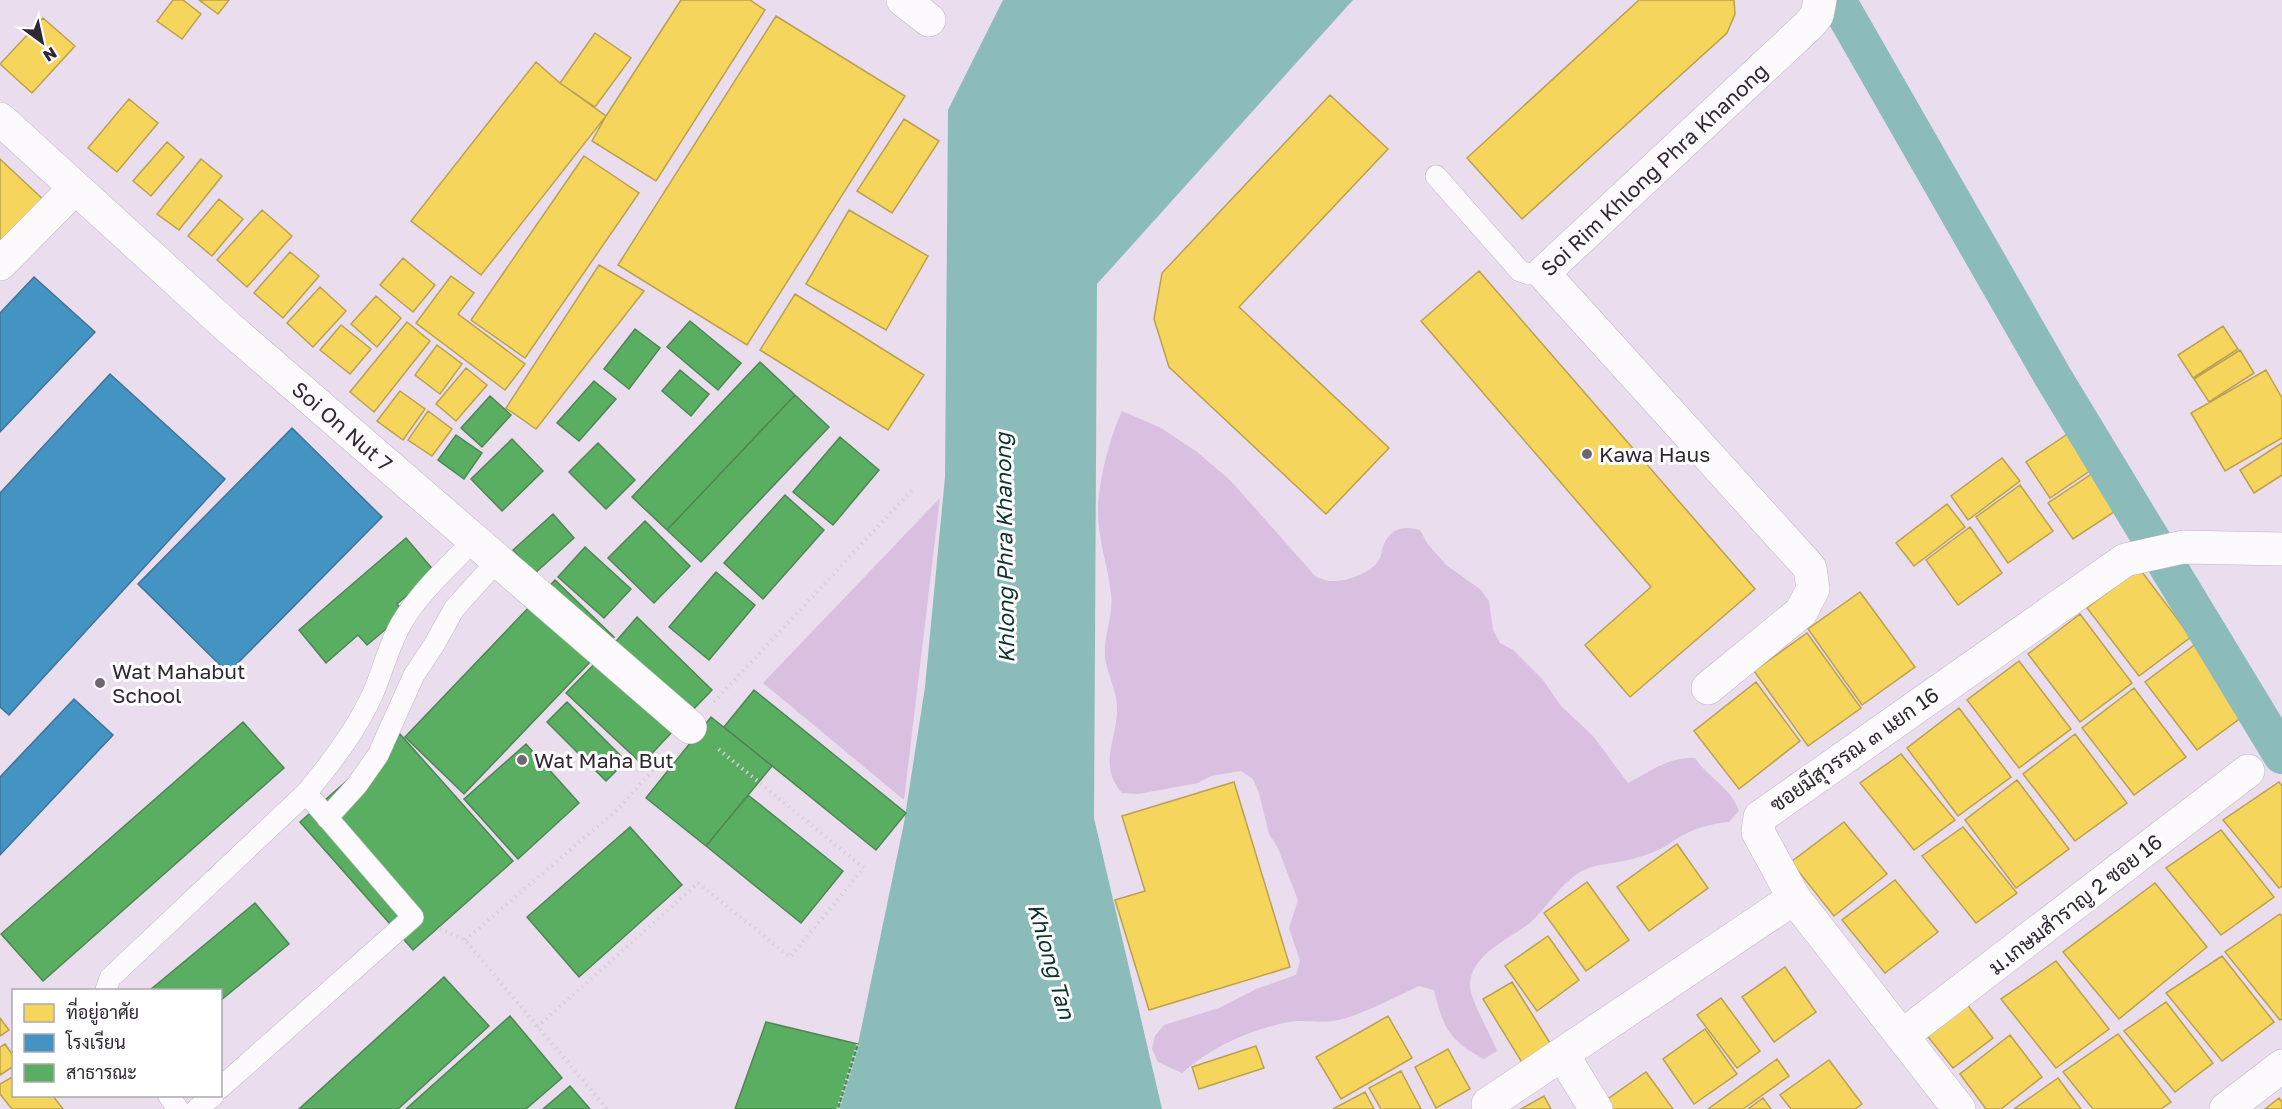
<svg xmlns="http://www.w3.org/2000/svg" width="2282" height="1109" font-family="'Golos Text',Sarabun,sans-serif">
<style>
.green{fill:#d9bfe0}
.water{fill:#8bbcba}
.homes{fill:#f6d55c;stroke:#bba14f;stroke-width:1.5}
.schools{fill:#4393c3;stroke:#3d7398;stroke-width:1.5}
.public{fill:#5aae61;stroke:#4d8653;stroke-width:1.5}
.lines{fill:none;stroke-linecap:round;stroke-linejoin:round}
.canal{stroke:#8bbcba;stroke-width:38}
.service-casing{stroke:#c1b6c4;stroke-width:22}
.minor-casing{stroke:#c1b6c4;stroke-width:34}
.path{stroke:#d5d1d5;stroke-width:4;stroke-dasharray:1.5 4.5;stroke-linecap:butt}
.service{stroke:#fcfafc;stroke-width:21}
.minor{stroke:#fcfafc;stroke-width:33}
.poi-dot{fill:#716774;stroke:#fff;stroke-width:2}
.labels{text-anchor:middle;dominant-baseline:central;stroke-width:6;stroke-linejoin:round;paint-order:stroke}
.street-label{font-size:21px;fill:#302732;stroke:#fff}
.poi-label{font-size:21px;fill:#302732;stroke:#fff;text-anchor:start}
.water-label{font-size:22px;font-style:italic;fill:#0d332f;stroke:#fff}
</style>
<rect width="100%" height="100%" fill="#eaddee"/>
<path class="green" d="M1122 411 1161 428 1197 452 1230 480 1316 577C1320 578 1326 581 1330 581 1347 582 1373 573 1380 558 1382 553 1382 548 1384 544 1392 527 1404 526 1420 530L1427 543 1446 565 1480 589 1489 601 1493 630 1500 643 1513 650 1543 680 1561 706 1593 736 1628 783C1652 771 1667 757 1695 758 1709 779 1730 786 1739 811L1729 822C1714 823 1699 827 1685 834 1676 838 1668 846 1658 850 1650 854 1641 856 1632 859 1617 864 1598 863 1584 870 1561 882 1550 904 1532 921 1513 938 1472 952 1470 984 1469 998 1491 1035 1497 1051L1484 1059C1449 1041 1443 1027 1434 990L1419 986C1393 998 1366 1013 1339 1020 1322 1024 1305 1019 1288 1022 1249 1030 1212 1047 1182 1073L1158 1062 1152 1049 1155 1036 1164 1025 1219 1008 1256 989 1296 975 1300 961 1289 928 1298 900 1277 846 1269 834 1259 793 1253 779 1241 771 1211 776 1198 783 1138 794 1122 793C1098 765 1116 742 1117 711 1118 693 1108 676 1105 658 1103 636 1114 615 1111 594 1108 565 1097 538 1098 508 1099 479 1110 437 1122 411Z
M940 498 904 800 763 683Z"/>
<path class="water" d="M1003 0H1353L1097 284 1094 818 1162 1109H838L858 1044 904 823 925 687 945 477 948 110Z"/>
<path class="homes" d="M173 0H183L201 14 182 39 157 21Z
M199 0H229L218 14Z
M681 0H750L765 10 656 181 592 141 606 116Z
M1639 0H1734L1735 14 1727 33 1522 219 1467 158Z
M776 16 905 96 747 345 618 265Z
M43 18 75 46 32 93 0 64Z
M595 33 631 58 595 107 560 83Z
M536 62 560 83 606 116 481 275 411 221Z
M1330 95 1388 149 1239 307 1389 448 1326 514 1169 367 1154 319 1162 273Z
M129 99 158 123 117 172 88 148Z
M904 119 939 141 892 213 857 191Z
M167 142 184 157 151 196 133 181Z
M584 156 639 193 525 358 471 320Z
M0 159 47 203 0 254Z
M201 159 222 176 179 230 157 214Z
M219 199 243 219 212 256 188 236Z
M262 210 292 236 247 287 217 260Z
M849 210 928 256 886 330 806 284Z
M290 252 319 276 283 318 254 293Z
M403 258 435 285 413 312 380 285Z
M599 265 644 291 536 429 506 408Z
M1479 271 1755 589 1630 697 1585 645 1651 587 1421 321Z
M451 276 474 293 458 314 525 364 505 390 416 323Z
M320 287 346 311 313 347 287 323Z
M795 294 924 375 888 430 760 350Z
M376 296 401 318 377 347 351 324Z
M407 322 430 341 374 412 350 392Z
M341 325 371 349 350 374 320 350Z
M2223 326 2238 349 2193 378 2178 355Z
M437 345 462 364 440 394 415 375Z
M2240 350 2254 373 2209 402 2194 379Z
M466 368 487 385 456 421 436 404Z
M2266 370 2282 398V438L2225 471 2191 413Z
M400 391 425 409 403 440 377 421Z
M428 411 452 429 432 456 408 440Z
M2075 429 2100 464 2050 498 2026 462Z
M2282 443V475L2254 493 2240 470Z
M2002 458 2020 481 1968 520 1951 496Z
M2099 469 2123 506 2073 539 2048 503Z
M2020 485 2053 531 2008 563 1976 517Z
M1947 504 1965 527 1914 566 1896 543Z
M1970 527 2002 573 1958 605 1926 560Z
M2139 568 2191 637 2139 676 2087 608Z
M1860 592 1915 667 1862 705 1808 629Z
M2080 614 2132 683 2080 722 2028 654Z
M1807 633 1861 708 1808 746 1754 671Z
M2197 643 2249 712 2197 750 2145 682Z
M2019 661 2071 729 2019 768 1967 700Z
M1756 682 1800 741 1739 789 1694 731Z
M2134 688 2186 757 2134 795 2082 728Z
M1959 708 2011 777 1958 816 1907 748Z
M2075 734 2127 803 2075 841 2023 774Z
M1901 754 1955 820 1914 850 1860 783Z
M2017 780 2069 849 2016 888 1965 820Z
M1234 782 1290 967 1149 1010 1115 900 1145 891 1122 816Z
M2279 782 2282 786V886L2279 888 2223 820Z
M1844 822 1887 874 1834 916 1791 862Z
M1963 827 2017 893 1976 923 1922 856Z
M2221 830 2274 897 2221 935 2166 868Z
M1677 844 1708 888 1649 931 1617 887Z
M1895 880 1938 932 1885 973 1842 920Z
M1587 882 1629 940 1586 971 1544 913Z
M2155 883 2207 947 2119 1019 2063 952Z
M2280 914 2282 916V1019L2280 1020 2225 952Z
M1548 936 1579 980 1537 1011 1505 966Z
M2222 956 2274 1022 2222 1061 2166 993Z
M2056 961 2109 1029 2056 1068 2001 999Z
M1785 967 1816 1012 1774 1042 1742 997Z
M1512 982 1555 1051 1526 1069 1483 999Z
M1721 998 1760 1051 1737 1068 1697 1015Z
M2166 1002 2213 1063 2175 1092 2124 1031Z
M1966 1003 1993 1038 1953 1068 1925 1033Z
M1388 1016 1412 1058 1341 1099 1316 1057Z
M0 1018 9 1030 0 1036Z
M1705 1029 1737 1074 1694 1104 1663 1059Z
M2118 1034 2171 1102 2161 1109H2093L2063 1072Z
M2010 1035 2042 1077 2001 1109H1986L1960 1074Z
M5 1044 14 1057V1066L0 1075V1047Z
M1256 1046 1264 1068 1199 1089 1192 1067Z
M1448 1049 1470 1089 1436 1108 1415 1067Z
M1777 1059 1789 1076 1743 1109H1708Z
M1829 1060 1862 1104 1855 1109H1791L1780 1095Z
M1401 1071 1421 1109H1381L1369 1088Z
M1646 1072 1673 1109H1607L1602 1103Z
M14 1076V1096H53L63 1109H12L0 1094V1084Z
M2058 1078 2081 1109H2014Z
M1365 1092 1374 1109H1333Z
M1544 1096 1551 1109H1521Z
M1763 1098 1771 1109H1748Z
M2279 1098 2282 1102V1109H2265Z"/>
<path class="schools" d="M34 277 95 332 0 432V313Z
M110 374 225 479 9 715 0 707V493Z
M292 428 382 517 228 673 138 584Z
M74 699 113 735 0 855V777Z"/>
<path class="public" d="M690 321 741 363 718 390 667 347Z
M635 329 660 348 629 389 604 369Z
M760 362 795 395 667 530 632 497Z
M680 370 709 394 691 416 662 391Z
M594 381 616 399 579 441 557 423Z
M795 395 829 427 701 562 667 530Z
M490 396 511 415 482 447 461 428Z
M456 435 482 453 464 479 438 460Z
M840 437 879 470 833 525 793 492Z
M512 439 543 471 502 511 471 479Z
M598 443 635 480 606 509 569 472Z
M785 495 824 530 763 599 724 563Z
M553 514 574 538 534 574 513 550Z
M645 521 690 566 654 603 608 558Z
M406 538 435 572 397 604 405 613 367 645 358 635 326 663 299 630Z
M585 547 631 589 604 618 558 577Z
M716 572 755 605 709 660 669 627Z
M555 580 614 637 464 794 405 737Z
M637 617 712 690 687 716 612 646Z
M612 646 687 716 642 764 566 693Z
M754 690 906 813 876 850 724 727Z
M567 702 626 761 606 781 547 722Z
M711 717 772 766 706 846 646 798Z
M243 722 284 768 43 981 1 934Z
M400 734 513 861 413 950 300 822Z
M526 744 579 803 518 859 464 799Z
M748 795 843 871 801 923 706 846Z
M630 827 682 885 579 977 527 917Z
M255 903 289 944 220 1001V990H150Z
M444 977 489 1026 398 1109H299Z
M510 1016 562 1078 526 1109H406Z
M766 1022 858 1044 838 1109H735Z
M570 1086 590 1109H543Z"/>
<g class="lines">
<path class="canal" d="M1837 0 2053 377 2282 755"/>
<g class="service-casing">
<path id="service" d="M1436 176 1520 271 1529 274 1543 273
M327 818 357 785 378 755 414 675 434 645 454 609 497 561
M106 990 110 978 306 793C332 762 358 728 374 691 384 667 390 641 404 619 422 590 450 565 474 540
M220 1088 413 917 306 793
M169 1096 178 1109
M197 1109 213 1096"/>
</g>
<g class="minor-casing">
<g id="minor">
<path d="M903 0 929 20"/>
<path id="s1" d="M0 119 228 327 690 727"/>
<path d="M0 264 75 188"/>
<path id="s2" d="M1708 688 1801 612 1813 589 1810 568 1543 273 1810 24 1817 15 1820 0"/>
<path d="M1902 1036 2248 771"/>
<path d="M1562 1054 1596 1109"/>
<path d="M1488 1104 1794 898"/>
<path d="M1959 1109 1794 898 1758 832 1760 817 2125 560 2183 547 2282 549"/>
<path d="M2226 1109 2282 1066"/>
</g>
</g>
<path class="path" d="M714 702 913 489
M440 929 465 940 607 1109
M465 940 618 809 667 754
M537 1027 698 883 790 957 864 868 717 748
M838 1109 858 1044"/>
<use href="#service" class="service"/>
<use href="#minor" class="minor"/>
</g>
<g class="poi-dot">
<circle cx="1587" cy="454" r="6"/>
<circle cx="100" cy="683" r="6"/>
<circle cx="522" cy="760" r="6"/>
</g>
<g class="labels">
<g class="street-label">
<text stroke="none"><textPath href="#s2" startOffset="717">Soi Rim Khlong Phra Khanong</textPath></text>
<text stroke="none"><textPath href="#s1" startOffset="460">Soi On Nut 7</textPath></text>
<text transform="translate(1854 749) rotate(-35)">ซอยมีสุวรรณ ๓ แยก 16</text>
<text transform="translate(2075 904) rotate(-38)">ม.เกษมสำราญ 2 ซอย 16</text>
</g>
<g class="poi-label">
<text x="1599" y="454">Kawa Haus</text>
<text x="112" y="671">Wat Mahabut<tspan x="112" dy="24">School</tspan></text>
<text x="534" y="760">Wat Maha But</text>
</g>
<g class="water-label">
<text transform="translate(1004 548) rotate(-91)">Khlong Phra Khanong</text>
<text transform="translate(1052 961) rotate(74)">Khlong Tan</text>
</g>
</g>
<rect x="12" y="989" width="210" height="108" fill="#ffffff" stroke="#aca9ad" stroke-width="1.5"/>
<rect x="24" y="1004" width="30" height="18" fill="#f6d55c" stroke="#aca9ad" stroke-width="1.5"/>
<text x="66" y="1019" font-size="18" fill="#302732">ที่อยู่อาศัย</text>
<rect x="24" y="1034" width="30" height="18" fill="#4393c3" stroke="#aca9ad" stroke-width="1.5"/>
<text x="66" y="1049" font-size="18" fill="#302732">โรงเรียน</text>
<rect x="24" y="1064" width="30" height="18" fill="#5aae61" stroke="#aca9ad" stroke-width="1.5"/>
<text x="66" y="1079" font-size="18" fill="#302732">สาธารณะ</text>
<g transform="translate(42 42) rotate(147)" stroke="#ffffff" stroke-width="4.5" paint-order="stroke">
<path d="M0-4.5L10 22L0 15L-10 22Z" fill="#302732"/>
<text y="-9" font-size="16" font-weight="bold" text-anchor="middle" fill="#302732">N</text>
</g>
</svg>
